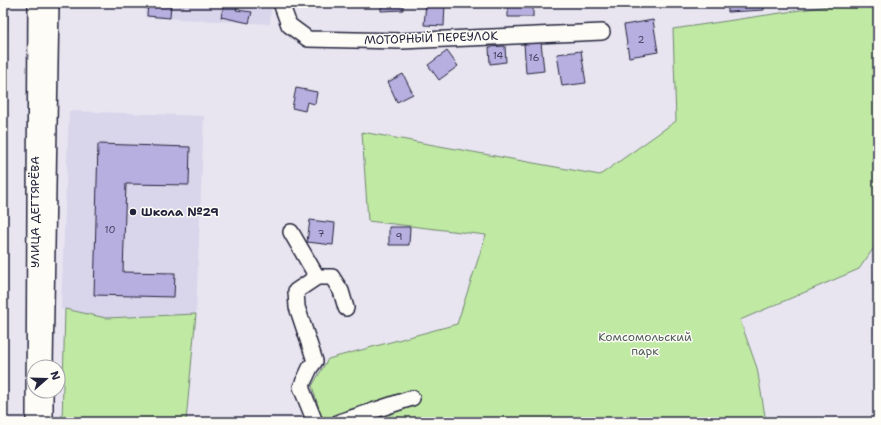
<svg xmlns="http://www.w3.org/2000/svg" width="881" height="425" font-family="'Shantell Sans',sans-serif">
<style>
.built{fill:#d9d5eb}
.green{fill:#c0e9a4;stroke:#718670}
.building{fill:#b7afe0;stroke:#22223b}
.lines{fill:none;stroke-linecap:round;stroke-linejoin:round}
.minor-casing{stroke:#22223b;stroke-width:18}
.minor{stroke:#fdfcf7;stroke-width:15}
.poi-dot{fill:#22223b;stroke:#fdfcf7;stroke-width:1.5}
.labels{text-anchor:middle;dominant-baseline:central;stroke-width:3;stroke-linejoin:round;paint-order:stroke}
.number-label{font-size:10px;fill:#474564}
.street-label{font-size:12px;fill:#22223b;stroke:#fdfcf7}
.poi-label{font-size:12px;font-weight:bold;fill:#22223b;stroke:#fdfcf7;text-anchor:start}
.park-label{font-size:12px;fill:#515e5a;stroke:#fdfcf7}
</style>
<rect width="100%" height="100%" fill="#e8e5f0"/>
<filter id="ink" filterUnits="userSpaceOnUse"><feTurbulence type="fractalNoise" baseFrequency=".025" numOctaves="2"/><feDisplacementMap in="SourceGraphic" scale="8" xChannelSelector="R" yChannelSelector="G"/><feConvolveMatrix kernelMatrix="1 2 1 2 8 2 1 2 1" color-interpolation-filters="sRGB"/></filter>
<g filter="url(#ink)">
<path class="built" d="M145 3H271L270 24 145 17Z
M69 111 204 116 196 314 106 318 61 309Z"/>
<path class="green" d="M848 3H878V242L859 269 740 320 757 368 766 422H323L312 386 328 359 457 324 486 235 368 221 362 132 600 175 676 121 673 29Z
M65 309 106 318 196 314 186 421 188 422H62Z"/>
<path class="building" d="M3 3H8L4 115 3 190Z
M148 3H171L170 18 147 16Z
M224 3H238L236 10 252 12 249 23 221 17Z
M381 3H403V10L381 11Z
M426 3H445L444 26 424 25Z
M508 3H533V17H508Z
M728 3H764V10L728 12Z
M653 20 658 52 629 57 624 25Z
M541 42 544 71 526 73 524 43Z
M505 46 506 62 490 64 489 47Z
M447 51 458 66 439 80 428 65Z
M581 51 586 83 562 86 557 54Z
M403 74 413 94 397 102 388 82Z
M296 88 317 92 315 104 307 102 305 111 292 108Z
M98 144 190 147 189 185 126 184 123 272 175 273 174 297 94 295Z
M310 220 335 223 333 245 307 242Z
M389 227H410L409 245H389Z"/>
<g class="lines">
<g class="minor-casing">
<path id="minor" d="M281 3 289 25 308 39 401 41 602 32
M291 232 317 277
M45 367 51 3
M34 422 36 3
M45 422V391
M315 422 301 387 310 368 315 361 297 307 296 291 317 277H332L341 291 346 308
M339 422 412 398"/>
</g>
<use href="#minor" class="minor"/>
</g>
</g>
<circle class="poi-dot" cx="133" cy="212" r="4"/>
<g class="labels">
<g class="number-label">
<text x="641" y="39">2</text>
<text x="498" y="55">14</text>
<text x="534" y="57">16</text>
<text x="110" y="229">10</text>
<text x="321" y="233">7</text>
<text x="399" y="236">9</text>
</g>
<g class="street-label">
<text transform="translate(431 38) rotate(-2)">МОТОРНЫЙ ПЕРЕУЛОК</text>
<text transform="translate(35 212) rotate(-90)">УЛИЦА ДЕГТЯРЁВА</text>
</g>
<g class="poi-label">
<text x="141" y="212">Школа №29</text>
</g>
<g class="park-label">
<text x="645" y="337">Комсомольский<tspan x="645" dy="14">парк</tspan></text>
</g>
</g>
<rect width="881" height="425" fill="none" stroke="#fdfcf7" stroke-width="16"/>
<rect x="8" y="8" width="865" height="409" fill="none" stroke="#22223b" stroke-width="1.5" filter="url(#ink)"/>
<g transform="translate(46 379) rotate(70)"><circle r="19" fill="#fdfcf7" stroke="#a5a5ac"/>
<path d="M0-3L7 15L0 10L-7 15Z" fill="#22223b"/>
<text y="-6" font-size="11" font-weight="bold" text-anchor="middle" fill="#22223b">N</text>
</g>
</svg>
